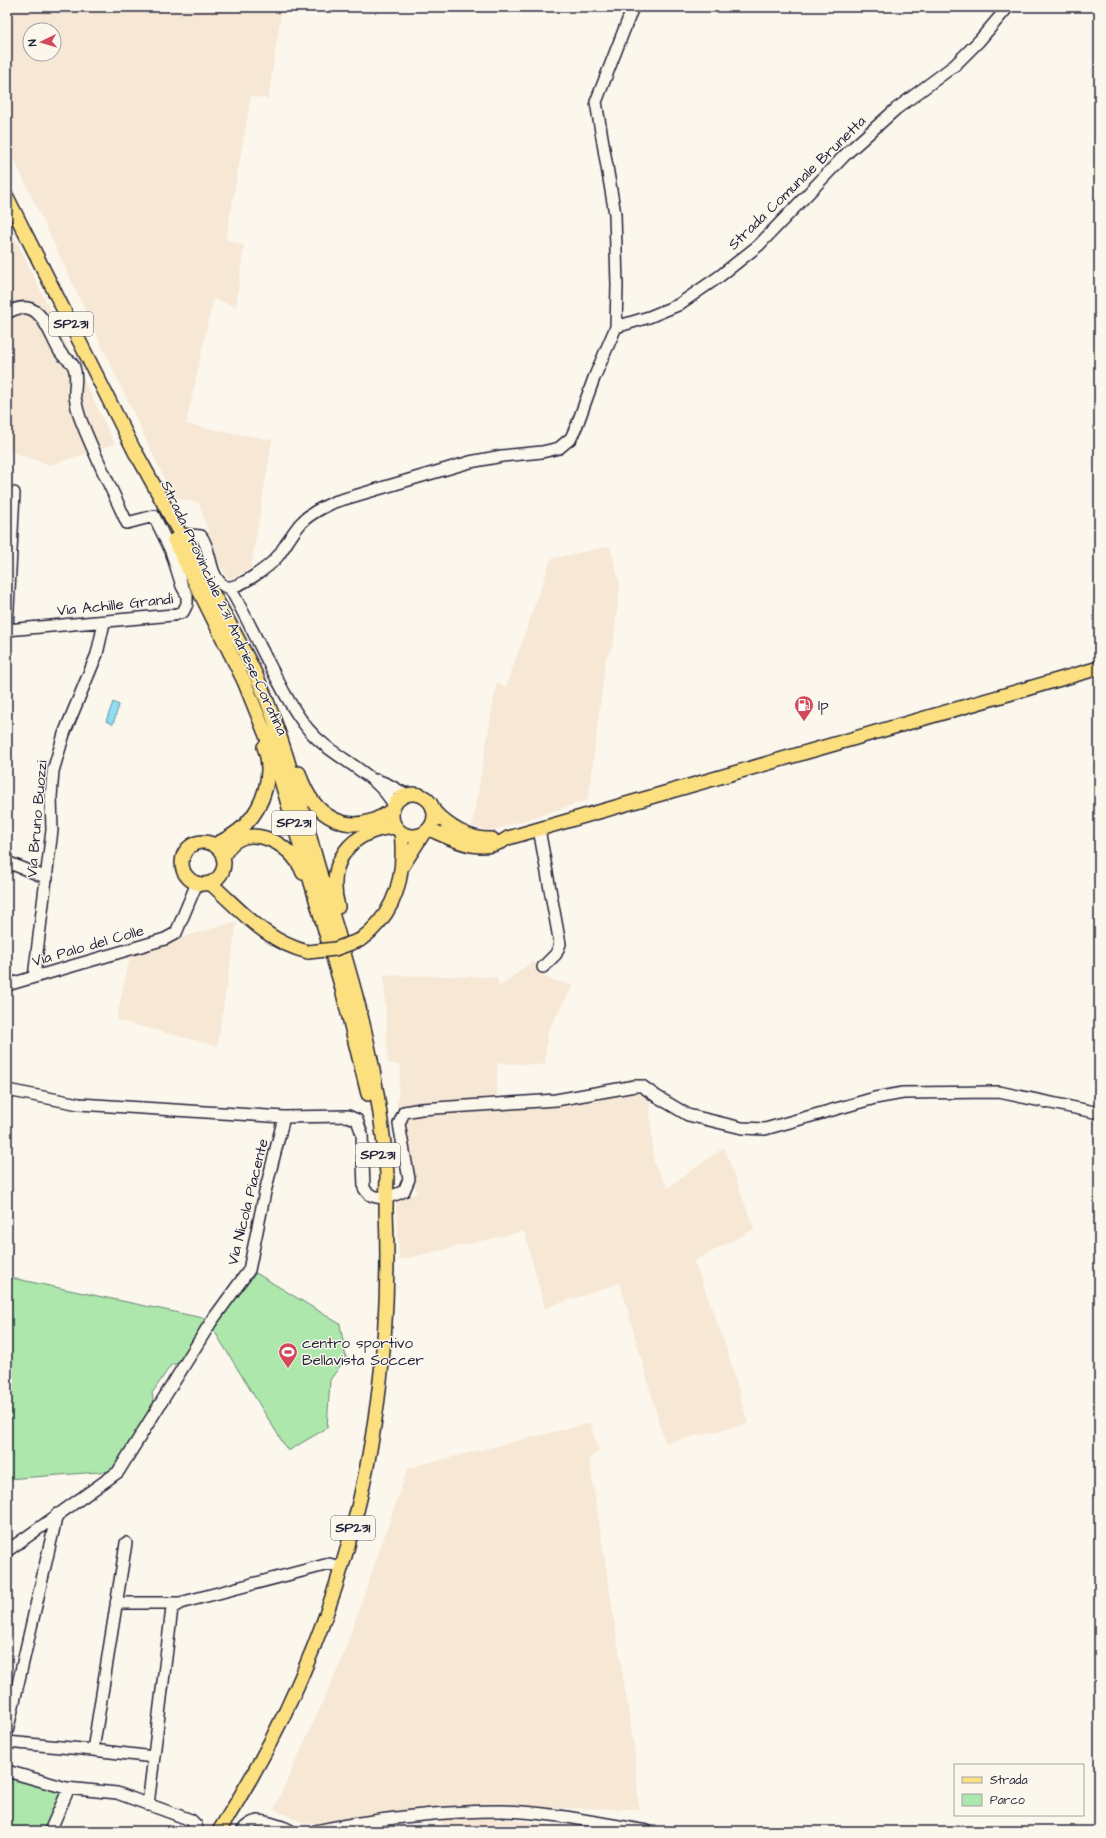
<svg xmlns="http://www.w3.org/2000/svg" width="1106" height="1838" font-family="'Architects Daughter',sans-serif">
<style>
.built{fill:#f7e7d5;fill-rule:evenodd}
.green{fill:#ade7ac;stroke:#688474}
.water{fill:#8fddee;stroke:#6392a6}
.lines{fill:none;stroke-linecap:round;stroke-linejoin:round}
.minor-casing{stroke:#22223b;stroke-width:14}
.major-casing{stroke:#22223b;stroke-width:16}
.minor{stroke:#fbf7ec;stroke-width:11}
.major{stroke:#fce080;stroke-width:13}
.major-bridge-casing{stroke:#22223b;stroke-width:16;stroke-linecap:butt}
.major-bridge{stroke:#fce080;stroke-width:13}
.labels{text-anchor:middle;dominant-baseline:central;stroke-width:3;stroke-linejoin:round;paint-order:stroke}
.shield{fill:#fbf7ec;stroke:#636270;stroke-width:1}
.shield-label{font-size:14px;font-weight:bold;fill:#22223b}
.street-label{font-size:15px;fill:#22223b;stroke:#fbf7ec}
.poi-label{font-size:15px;fill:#22223b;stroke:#fbf7ec;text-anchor:start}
</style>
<rect width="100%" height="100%" fill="#fbf7ec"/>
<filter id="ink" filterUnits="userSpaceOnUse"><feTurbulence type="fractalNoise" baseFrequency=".025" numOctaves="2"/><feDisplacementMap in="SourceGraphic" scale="8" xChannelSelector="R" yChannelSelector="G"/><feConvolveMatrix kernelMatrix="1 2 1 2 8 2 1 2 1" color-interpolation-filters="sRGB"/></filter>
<g filter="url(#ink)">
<path class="built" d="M7 7H282L268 99 251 96 226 239 244 245 236 306 213 299 186 424 272 440 251 568 229 580 217 559 199 503 173 497 7 144ZM30 30H54V54H30Z
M7 221 115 444 50 465 7 450Z
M610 546 620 585 613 645 606 658 588 800 491 831 472 826 497 682 506 687 551 559Z
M237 921 217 1046 116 1020 131 953Z
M533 961 548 979 573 985 547 1033 545 1065 497 1063V1099L648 1082 654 1164 668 1188 724 1147 754 1229 694 1261 725 1344 748 1424 665 1443 620 1283 545 1308 524 1231 399 1260 396 1202 417 1193 397 1107 401 1065 388 1063 384 975 497 977 499 987Z
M590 1423 599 1451 589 1458 634 1747 639 1809 556 1808 491 1804 306 1824 274 1809 340 1664 408 1468Z
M495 1818 607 1831H443L442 1819Z"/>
<path class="green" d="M256 1273 340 1324 346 1358 330 1380 327 1428 288 1451 213 1329Z
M7 1277 208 1319 180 1363 171 1365 152 1393 154 1405 112 1471 7 1479Z
M7 1777 64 1792 46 1831H7Z"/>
<path class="water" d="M113 702 119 705 113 724 106 721Z"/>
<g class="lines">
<g class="minor-casing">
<path id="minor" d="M7 313C40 294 47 330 60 352 64 359 71 359 74 367 78 378 74 387 75 397 76 404 78 412 80 418 94 454 111 488 127 523L154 516 171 551 182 586 187 595V604L183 612 173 615 7 630
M616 327 617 285 615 214 596 102 633 7
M180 534 201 536C212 550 208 575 224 586 235 593 271 565 278 556 286 545 292 533 301 523 310 513 322 508 334 502L470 462 502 456 542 452 559 448 571 438 577 425 594 378 616 327 649 317 678 305 720 276 759 245 847 153 896 109 955 65 979 41 1008 7
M230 588C241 608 252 629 262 650 276 677 289 705 308 729 333 759 374 770 394 805
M7 628 14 493
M377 780 387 784 407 795
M539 829 560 944 556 954 543 967
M7 862 47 878
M34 977 52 830 51 797 53 771 64 734 97 654 104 623
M7 985 165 939 176 933 197 883
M7 1090 79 1104 284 1117 265 1192 249 1270 211 1322 118 1472 7 1551
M284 1117 348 1116 357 1120 362 1134 364 1188C372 1203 392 1197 404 1191L409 1179 399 1124 404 1112 421 1109 556 1100 635 1086H642L656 1096 688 1115 742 1128 765 1129 875 1098 903 1093 999 1092 1099 1113
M116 1603H180
M7 1732 57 1514
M7 1742 93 1750 126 1543
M93 1750 154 1757
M7 1771 66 1788 117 1793 191 1820 196 1825 197 1831
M148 1805 172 1608 180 1603 329 1564 342 1567
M50 1831 69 1788
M242 1831C246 1826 251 1822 258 1821 264 1821 286 1827 291 1831
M315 1831C373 1819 443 1811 502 1811 551 1812 599 1823 647 1831"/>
</g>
<g class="major-casing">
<path id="major" d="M7 197 138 458
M135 451C158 492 179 533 202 574 222 610 243 646 260 684 287 747 303 815 322 880 343 950 366 1021 377 1094 381 1120 385 1147 387 1174 387 1186 386 1198 386 1210 395 1434 340 1642 219 1831
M174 540 244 681 273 753 341 985 368 1094
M299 773C313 818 350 840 392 810
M392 815a21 21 0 1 1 42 0a21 21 0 1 1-42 0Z
M433 810C448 827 470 840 492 839
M429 829C454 840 482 856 508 838L1099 668
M182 863a21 21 0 1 1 42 0a21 21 0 1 1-42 0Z
M214 845C225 840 236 834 245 825 264 806 274 773 264 747
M223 858C239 817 291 840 303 873
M402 867 423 834
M210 883C241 910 266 942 308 952
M338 907C326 862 350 830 396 827
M360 940C396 914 406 876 401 832"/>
</g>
<use href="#minor" class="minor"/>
<use href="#major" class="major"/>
<g class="major-bridge-casing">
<path id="major-bridge" d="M308 952 335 949 360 940"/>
</g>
<use href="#major-bridge" class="major-bridge"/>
</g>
</g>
<defs>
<g id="fuel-pin" transform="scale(1)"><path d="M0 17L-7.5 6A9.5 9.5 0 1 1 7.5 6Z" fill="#d1495b" stroke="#fbf7ec"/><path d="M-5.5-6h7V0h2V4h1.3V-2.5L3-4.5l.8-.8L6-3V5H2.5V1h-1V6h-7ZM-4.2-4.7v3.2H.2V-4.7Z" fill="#fff"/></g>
<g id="stadium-pin" transform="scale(1)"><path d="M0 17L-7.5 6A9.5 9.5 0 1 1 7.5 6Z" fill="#d1495b" stroke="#fbf7ec"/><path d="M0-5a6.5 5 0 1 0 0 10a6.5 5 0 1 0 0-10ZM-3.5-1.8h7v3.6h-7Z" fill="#fff"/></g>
</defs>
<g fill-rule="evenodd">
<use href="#fuel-pin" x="804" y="705"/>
<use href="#stadium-pin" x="288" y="1352"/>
</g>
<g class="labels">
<g class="shield">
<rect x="49" y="312" width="44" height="24" rx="3"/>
<rect x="272" y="811" width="44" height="24" rx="3"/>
<rect x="356" y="1143" width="44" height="24" rx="3"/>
<rect x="331" y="1516" width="44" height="24" rx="3"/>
</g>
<g class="shield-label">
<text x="71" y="324">SP231</text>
<text x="294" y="823">SP231</text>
<text x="378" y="1155">SP231</text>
<text x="353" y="1528">SP231</text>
</g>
<g class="street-label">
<text transform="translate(797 183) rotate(-44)">Strada Comunale Brunetta</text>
<text transform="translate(115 605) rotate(-6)">Via Achille Grandi</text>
<text transform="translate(224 608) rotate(65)">Strada Provinciale 231 Andriese-Coratina</text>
<text transform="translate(37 819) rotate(-85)">Via Bruno Buozzi</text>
<text transform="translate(88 946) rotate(-16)">Via Palo del Colle</text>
<text transform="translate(248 1202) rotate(-76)">Via Nicola Piacente</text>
</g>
<g class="poi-label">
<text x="818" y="705">Ip</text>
<text x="302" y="1343">centro sportivo<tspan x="302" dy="17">Bellavista Soccer</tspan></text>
</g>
</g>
<rect width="1106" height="1838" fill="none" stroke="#fbf7ec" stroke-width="24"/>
<rect x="12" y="12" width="1082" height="1814" fill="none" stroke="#22223b" stroke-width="1.5" filter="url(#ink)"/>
<rect x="954" y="1764" width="130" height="52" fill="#fbf7ec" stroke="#a4a2a5"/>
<rect x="962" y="1777" width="20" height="6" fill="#fce080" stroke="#a4a2a5"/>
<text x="990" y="1784" font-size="12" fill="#22223b">Strada</text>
<rect x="962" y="1794" width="20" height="12" fill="#ade7ac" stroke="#a4a2a5"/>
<text x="990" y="1804" font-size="12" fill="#22223b">Parco</text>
<g transform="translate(42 42) rotate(265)"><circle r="19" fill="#fbf7ec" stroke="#a4a2a5"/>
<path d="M0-3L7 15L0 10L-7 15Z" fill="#d1495b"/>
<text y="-6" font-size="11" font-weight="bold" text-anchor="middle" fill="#22223b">N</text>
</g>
</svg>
